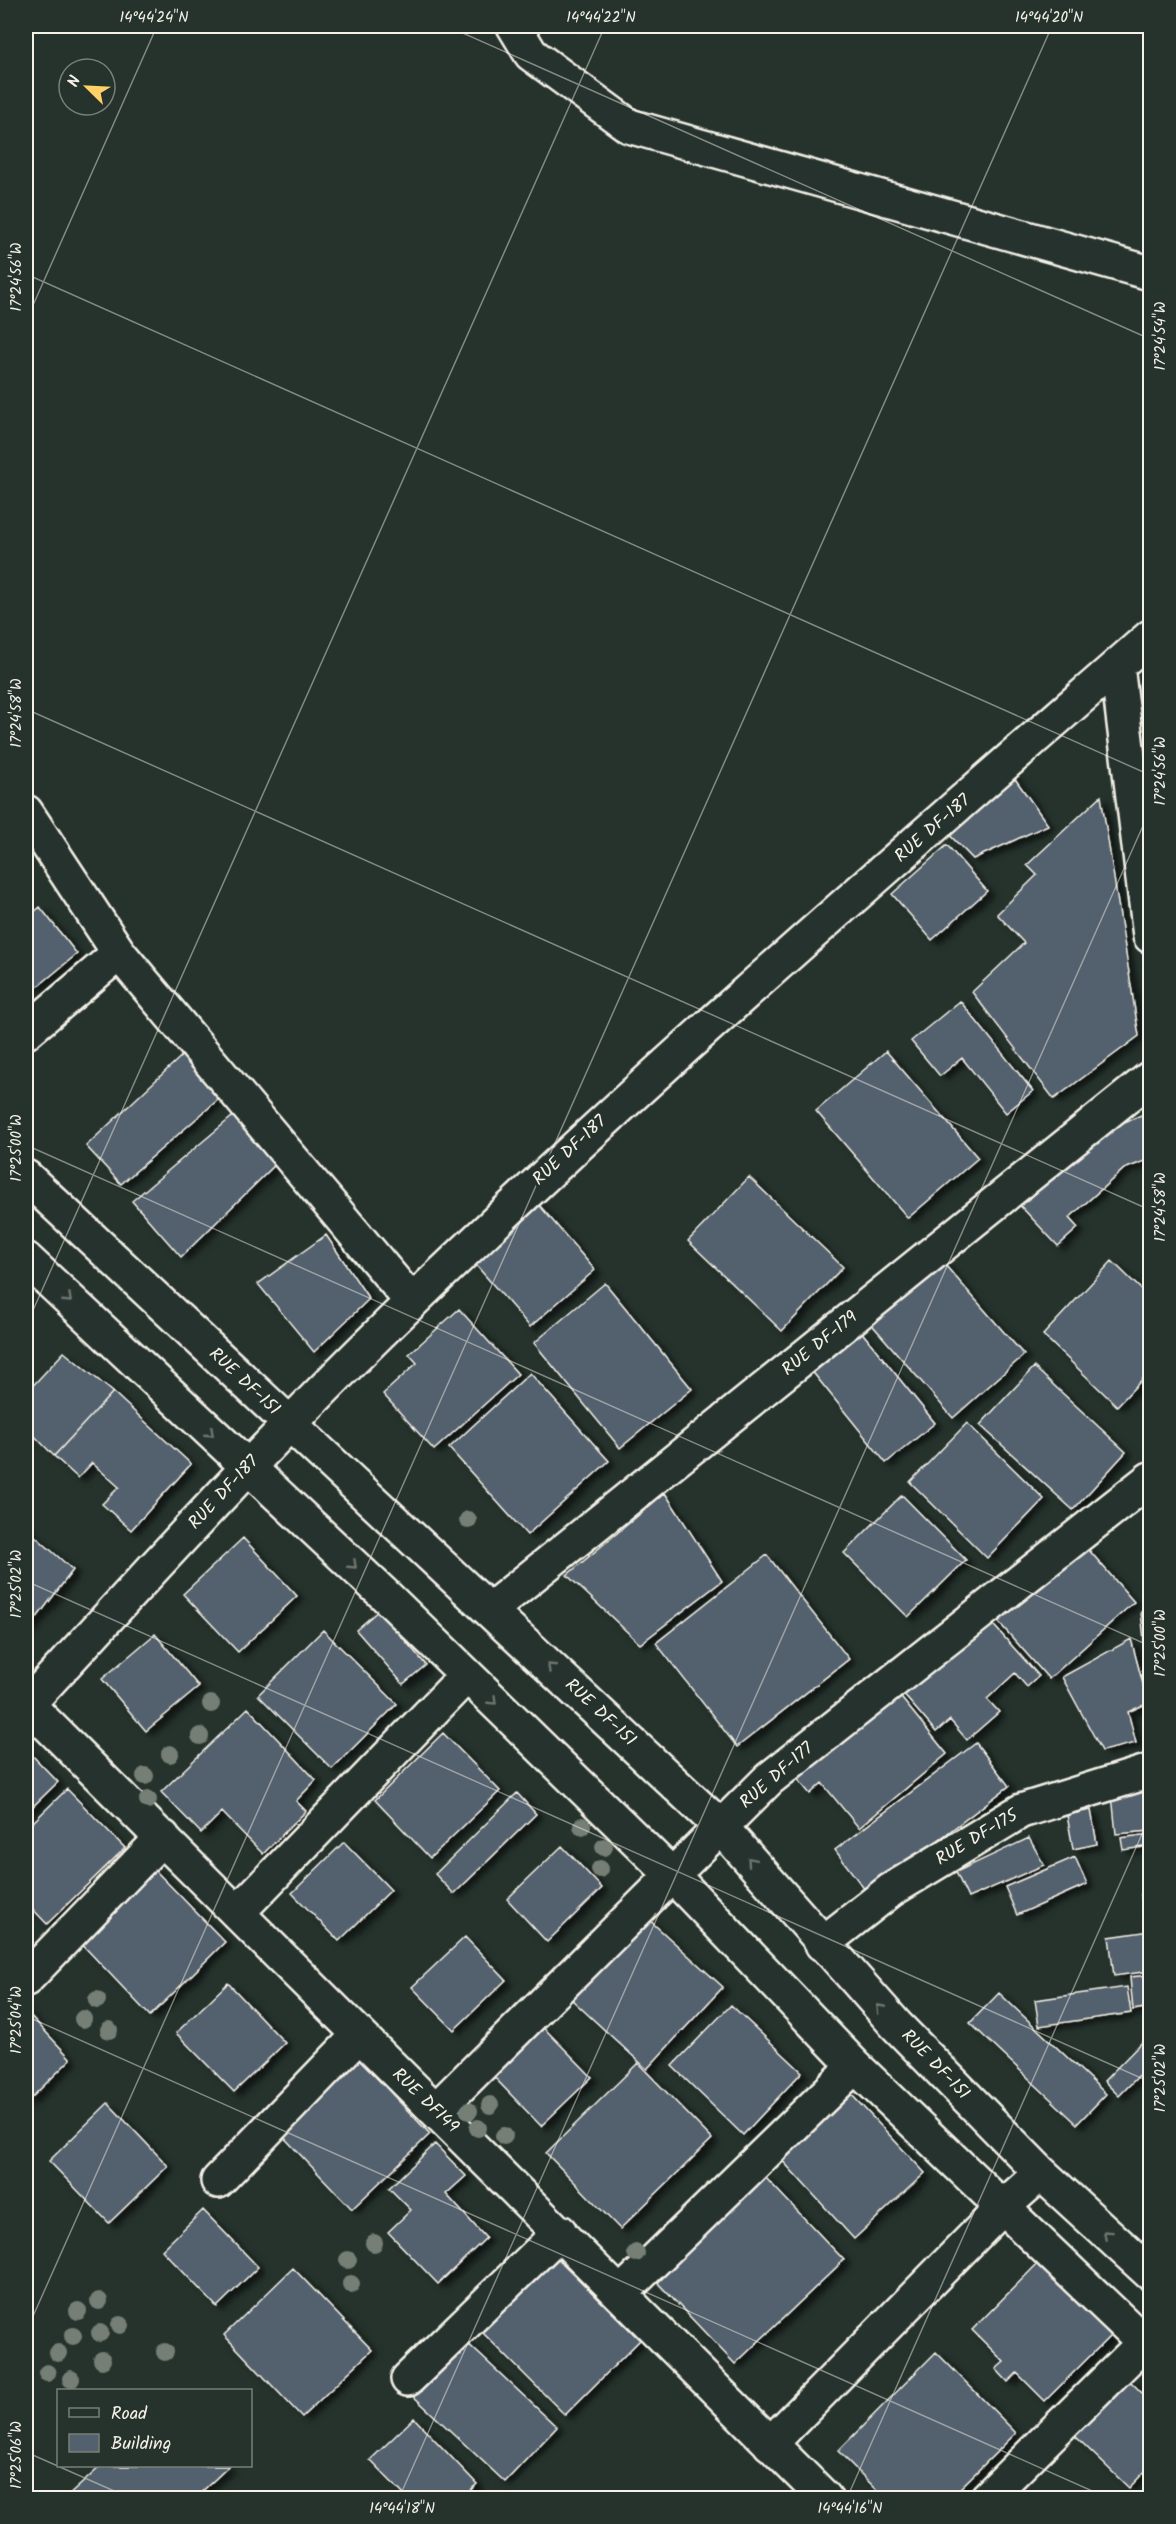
<svg xmlns="http://www.w3.org/2000/svg" width="1176" height="2524" font-family="Kalam,sans-serif">
<style>
.building{fill:#53606d;stroke:#f4f1e8;stroke-width:1.5;filter:url(#shadow)}
.lines{fill:none;stroke-linecap:round;stroke-linejoin:round}
.minor-casing{stroke:#f4f1e8;stroke-width:38}
.minor{stroke:#26332d;stroke-width:33}
.tree{fill:#747f74}
.oneway{stroke:#6e766e}
.ticks{fill:none;stroke:#f4f1e8;stroke-width:1.5;stroke-opacity:0.45}
.labels{text-anchor:middle;dominant-baseline:central;stroke-width:6;stroke-linejoin:round;paint-order:stroke}
.street-label{font-size:18px;fill:#f4f1e8;stroke:#26332d}
.neatline{fill:none;stroke:#f4f1e8;stroke-width:2}
.ticks-label{font-size:15px;text-anchor:middle;fill:#f4f1e8}
</style>
<defs>
<filter id="shadow"><feDropShadow dx="6" dy="4" stdDeviation="3" flood-color="#0009"/></filter>
</defs>
<rect width="100%" height="100%" fill="#26332d"/>
<filter id="ink" filterUnits="userSpaceOnUse"><feTurbulence type="fractalNoise" baseFrequency=".0167" numOctaves="2"/><feDisplacementMap in="SourceGraphic" scale="12" xChannelSelector="R" yChannelSelector="G"/><feConvolveMatrix kernelMatrix="1 2 1 2 8 2 1 2 1" color-interpolation-filters="sRGB"/></filter>
<g filter="url(#ink)">
<path class="building" d="M1008 769 1048 825 973 859 940 825Z
M1101 796 1139 1036 1054 1099 972 992 1024 943 997 914 1037 875 1027 865Z
M947 845 987 891 932 940 892 894Z
M40 907 77 954 36 988 26 975V919Z
M960 1001 1033 1091 1006 1113 962 1058 940 1076 911 1041Z
M190 1048 227 1092 121 1184 86 1146Z
M886 1051 978 1158 908 1218 816 1111Z
M239 1111 281 1159 181 1257 132 1201Z
M1146 1113 1150 1131V1159L1124 1169 1069 1218 1078 1228 1058 1246 1013 1198 1072 1144Z
M749 1177 843 1267 782 1331 688 1241Z
M534 1199 595 1270 530 1327 468 1256Z
M326 1235 369 1299 314 1352 258 1284Z
M938 1257 1024 1355 953 1418 867 1319Z
M1112 1261 1150 1298V1371L1117 1406 1043 1335Z
M605 1283 692 1389 620 1448 534 1343Z
M459 1309 518 1374 434 1450 383 1394 417 1363 409 1354Z
M860 1330 935 1423 886 1463 811 1370Z
M64 1352 113 1392 54 1456 26 1427V1393Z
M1034 1367 1126 1452 1073 1510 980 1425Z
M530 1373 609 1461 527 1535 449 1448Z
M113 1392 191 1464 131 1530 102 1504 119 1487 92 1463 78 1478 54 1456Z
M967 1423 1044 1499 987 1558 910 1482Z
M665 1493 722 1581 640 1644 567 1575Z
M902 1495 966 1560 908 1617 844 1553Z
M26 1528 73 1570 26 1632Z
M243 1538 297 1596 238 1652 183 1594Z
M1081 1541 1134 1602 1049 1679 995 1618Z
M767 1555 849 1659 737 1747 656 1643Z
M379 1610 426 1665 403 1684 356 1630Z
M1150 1611V1695L1141 1612Z
M988 1619 1039 1676 1027 1687 1015 1673 987 1699 999 1712 967 1740 950 1720 936 1732 904 1695Z
M323 1630 397 1704 332 1769 258 1695Z
M155 1634 199 1687 146 1731 102 1679Z
M1131 1639 1148 1703 1128 1712 1136 1743 1102 1751 1062 1677Z
M898 1694 947 1754 859 1828 822 1783 810 1794 797 1778Z
M248 1708 316 1780 296 1801 306 1811 263 1854 222 1812 201 1833 161 1792Z
M443 1733 500 1791 430 1858 375 1800Z
M976 1743 1009 1786 868 1894 835 1850Z
M26 1749 58 1782 26 1813Z
M67 1789 125 1848 47 1924 26 1902V1829Z
M1146 1792 1150 1831 1116 1834 1112 1795Z
M517 1793 536 1814 454 1894 435 1874Z
M1091 1810 1097 1844 1073 1849 1067 1815Z
M1150 1834V1846L1123 1850 1121 1838Z
M1029 1838 1044 1865 968 1898 956 1872Z
M344 1842 391 1890 339 1941 292 1893Z
M562 1846 602 1888 547 1942 507 1899Z
M1075 1857 1087 1884 1017 1915 1005 1887Z
M151 1866 225 1942 150 2016 77 1939Z
M1150 1892V1913L1143 1914 1141 1894Z
M647 1918 723 1987 647 2069 571 1999Z
M1150 1931V1971L1114 1976 1109 1937Z
M465 1937 506 1980 454 2030 412 1987Z
M1150 1975V2007L1133 2010 1130 1977Z
M228 1983 285 2043 234 2092 176 2033Z
M1127 1987 1131 2013 1039 2026 1035 2000Z
M999 1993 1106 2094 1077 2124 970 2023Z
M731 2005 802 2072 743 2135 672 2066Z
M26 2011 71 2059 26 2103Z
M542 2026 592 2077 541 2126 492 2075Z
M1150 2034V2064L1119 2096 1104 2081Z
M352 2052 430 2134 352 2209 274 2127Z
M638 2063 712 2139 620 2229 546 2153Z
M849 2092 925 2173 854 2239 779 2157Z
M108 2103 168 2166 109 2223 49 2161Z
M435 2144 466 2176 446 2194 486 2238 438 2284 388 2232 411 2210 389 2188Z
M763 2175 844 2260 735 2364 654 2279Z
M203 2210 258 2267 217 2307 162 2250Z
M549 2250 640 2340 565 2415 475 2325Z
M1041 2260 1113 2333 1045 2401 1017 2373 1008 2382 996 2369 1004 2362 972 2330Z
M293 2268 372 2350 302 2417 224 2335Z
M463 2339 557 2427 505 2482 411 2394Z
M936 2352 1016 2433 950 2498H885L838 2451Z
M1127 2378 1150 2401V2466L1129 2488 1073 2434Z
M414 2418 477 2484 462 2498H407L370 2460Z
M101 2466H229L195 2498H66Z"/>
<g class="lines">
<g class="minor-casing">
<path id="minor" d="M514 26 531 54 629 126 1150 273
M1117 666 1150 936
M26 812 119 953 412 1302
M26 1032 119 953
M26 1177 720 1826 896 2025 1041 2173 1150 2273
M26 1259 387 1597 672 1875 855 2066 1150 2348
M490 1610 1150 1078
M26 1703 825 2498
M26 1706C153 1569 279 1429 414 1300 651 1071 902 854 1150 637
M237 1913 466 1676
M822 1944 891 1890 1021 1811 1150 1771
M26 1979 163 1837
M436 2110 769 1779 1150 1479
M218 2181 358 2036
M620 2294 855 2066
M408 2379 560 2232
M770 2444 1004 2206 1041 2173
M987 2498 1145 2342"/>
</g>
<use href="#minor" class="minor"/>
</g>
<g class="tree">
<circle cx="468" cy="1520" r="9"/>
<circle cx="211" cy="1704" r="9"/>
<circle cx="200" cy="1736" r="9"/>
<circle cx="170" cy="1754" r="9"/>
<circle cx="145" cy="1776" r="9"/>
<circle cx="148" cy="1800" r="9"/>
<circle cx="582" cy="1826" r="9"/>
<circle cx="604" cy="1847" r="9"/>
<circle cx="600" cy="1869" r="9"/>
<circle cx="97" cy="2000" r="9"/>
<circle cx="83" cy="2019" r="9"/>
<circle cx="109" cy="2030" r="9"/>
<circle cx="490" cy="2105" r="9"/>
<circle cx="469" cy="2111" r="9"/>
<circle cx="478" cy="2128" r="9"/>
<circle cx="504" cy="2136" r="9"/>
<circle cx="374" cy="2243" r="9"/>
<circle cx="636" cy="2253" r="9"/>
<circle cx="348" cy="2260" r="9"/>
<circle cx="351" cy="2284" r="9"/>
<circle cx="99" cy="2301" r="9"/>
<circle cx="78" cy="2311" r="9"/>
<circle cx="120" cy="2325" r="9"/>
<circle cx="100" cy="2333" r="9"/>
<circle cx="73" cy="2336" r="9"/>
<circle cx="165" cy="2352" r="9"/>
<circle cx="58" cy="2353" r="9"/>
<circle cx="102" cy="2360" r="9"/>
<circle cx="47" cy="2373" r="9"/>
<circle cx="71" cy="2379" r="9"/>
</g>
<defs><path id="oneway-chevron" d="M-2-3.5L2.5 0L-2 3.5" fill="none" stroke-width="1.6" stroke-linecap="round" stroke-linejoin="round" transform="scale(1.5)"/></defs>
<g class="oneway">
<use href="#oneway-chevron" transform="translate(68 1299) rotate(43)"/>
<use href="#oneway-chevron" transform="translate(210 1433) rotate(43)"/>
<use href="#oneway-chevron" transform="translate(353 1565) rotate(43)"/>
<use href="#oneway-chevron" transform="translate(551 1667) rotate(-137)"/>
<use href="#oneway-chevron" transform="translate(493 1701) rotate(44)"/>
<use href="#oneway-chevron" transform="translate(751 1861) rotate(-131)"/>
<use href="#oneway-chevron" transform="translate(880 2008) rotate(-132)"/>
<use href="#oneway-chevron" transform="translate(1107 2234) rotate(-138)"/>
</g>
</g>
<path class="ticks" d="M447 26 1150 339M26 274 1150 775M26 321 157 26M26 709 1150 1210M26 1145 1150 1646M26 1326 605 26M26 1581 1150 2082M26 2016 1108 2498M26 2332 1052 26M26 2452 130 2498M399 2498 1150 810M847 2498 1150 1816"/>
<g class="labels">
<g class="street-label">
<text transform="translate(933 829) rotate(-41)">RUE DF-187</text>
<text transform="translate(570 1151) rotate(-43)">RUE DF-187</text>
<text transform="translate(820 1344) rotate(-39)">RUE DF-179</text>
<text transform="translate(244 1382) rotate(43)">RUE DF-151</text>
<text transform="translate(224 1493) rotate(-47)">RUE DF-187</text>
<text transform="translate(600 1713) rotate(43)">RUE DF-151</text>
<text transform="translate(777 1776) rotate(-41)">RUE DF-177</text>
<text transform="translate(977 1838) rotate(-31)">RUE DF-175</text>
<text transform="translate(935 2065) rotate(46)">RUE DF-151</text>
<text transform="translate(425 2101) rotate(44)">RUE DF149</text>
</g>
</g>
<rect width="1176" height="2524" fill="none" stroke="#26332d" stroke-width="66"/>
<rect x="57" y="2389" width="195" height="78" fill="#26332d" stroke="#787f78" stroke-width="1.5"/>
<rect x="69" y="2408" width="30" height="9" fill="#26332d" stroke="#787f78" stroke-width="1.5"/>
<text x="111" y="2419" font-size="18" fill="#f4f1e8">Road</text>
<rect x="69" y="2434" width="30" height="18" fill="#53606d" stroke="#787f78" stroke-width="1.5"/>
<text x="111" y="2449" font-size="18" fill="#f4f1e8">Building</text>
<g transform="translate(87 87) rotate(294)"><circle r="28" fill="#26332d" stroke="#787f78" stroke-width="1.5"/>
<path d="M0-4.5L10 22L0 15L-10 22Z" fill="#ffd166"/>
<text y="-9" font-size="16" font-weight="bold" text-anchor="middle" fill="#f4f1e8">N</text>
</g>
<rect x="33" y="33" width="1110" height="2458" class="neatline"/>
<g class="ticks-label">
<text x="154" y="22">14°44'24"N</text>
<text x="601" y="22">14°44'22"N</text>
<text x="1049" y="22">14°44'20"N</text>
<text transform="translate(16 277) rotate(-90)" y="5">17°24'56"W</text>
<text transform="translate(1160 336) rotate(-90)" y="5">17°24'54"W</text>
<text transform="translate(16 713) rotate(-90)" y="5">17°24'58"W</text>
<text transform="translate(1160 771) rotate(-90)" y="5">17°24'56"W</text>
<text transform="translate(16 1148) rotate(-90)" y="5">17°25'00"W</text>
<text transform="translate(1160 1207) rotate(-90)" y="5">17°24'58"W</text>
<text transform="translate(16 1584) rotate(-90)" y="5">17°25'02"W</text>
<text transform="translate(1160 1643) rotate(-90)" y="5">17°25'00"W</text>
<text transform="translate(16 2020) rotate(-90)" y="5">17°25'04"W</text>
<text transform="translate(1160 2078) rotate(-90)" y="5">17°25'02"W</text>
<text transform="translate(16 2455) rotate(-90)" y="5">17°25'06"W</text>
<text x="402" y="2513">14°44'18"N</text>
<text x="850" y="2513">14°44'16"N</text>
</g>
</svg>
